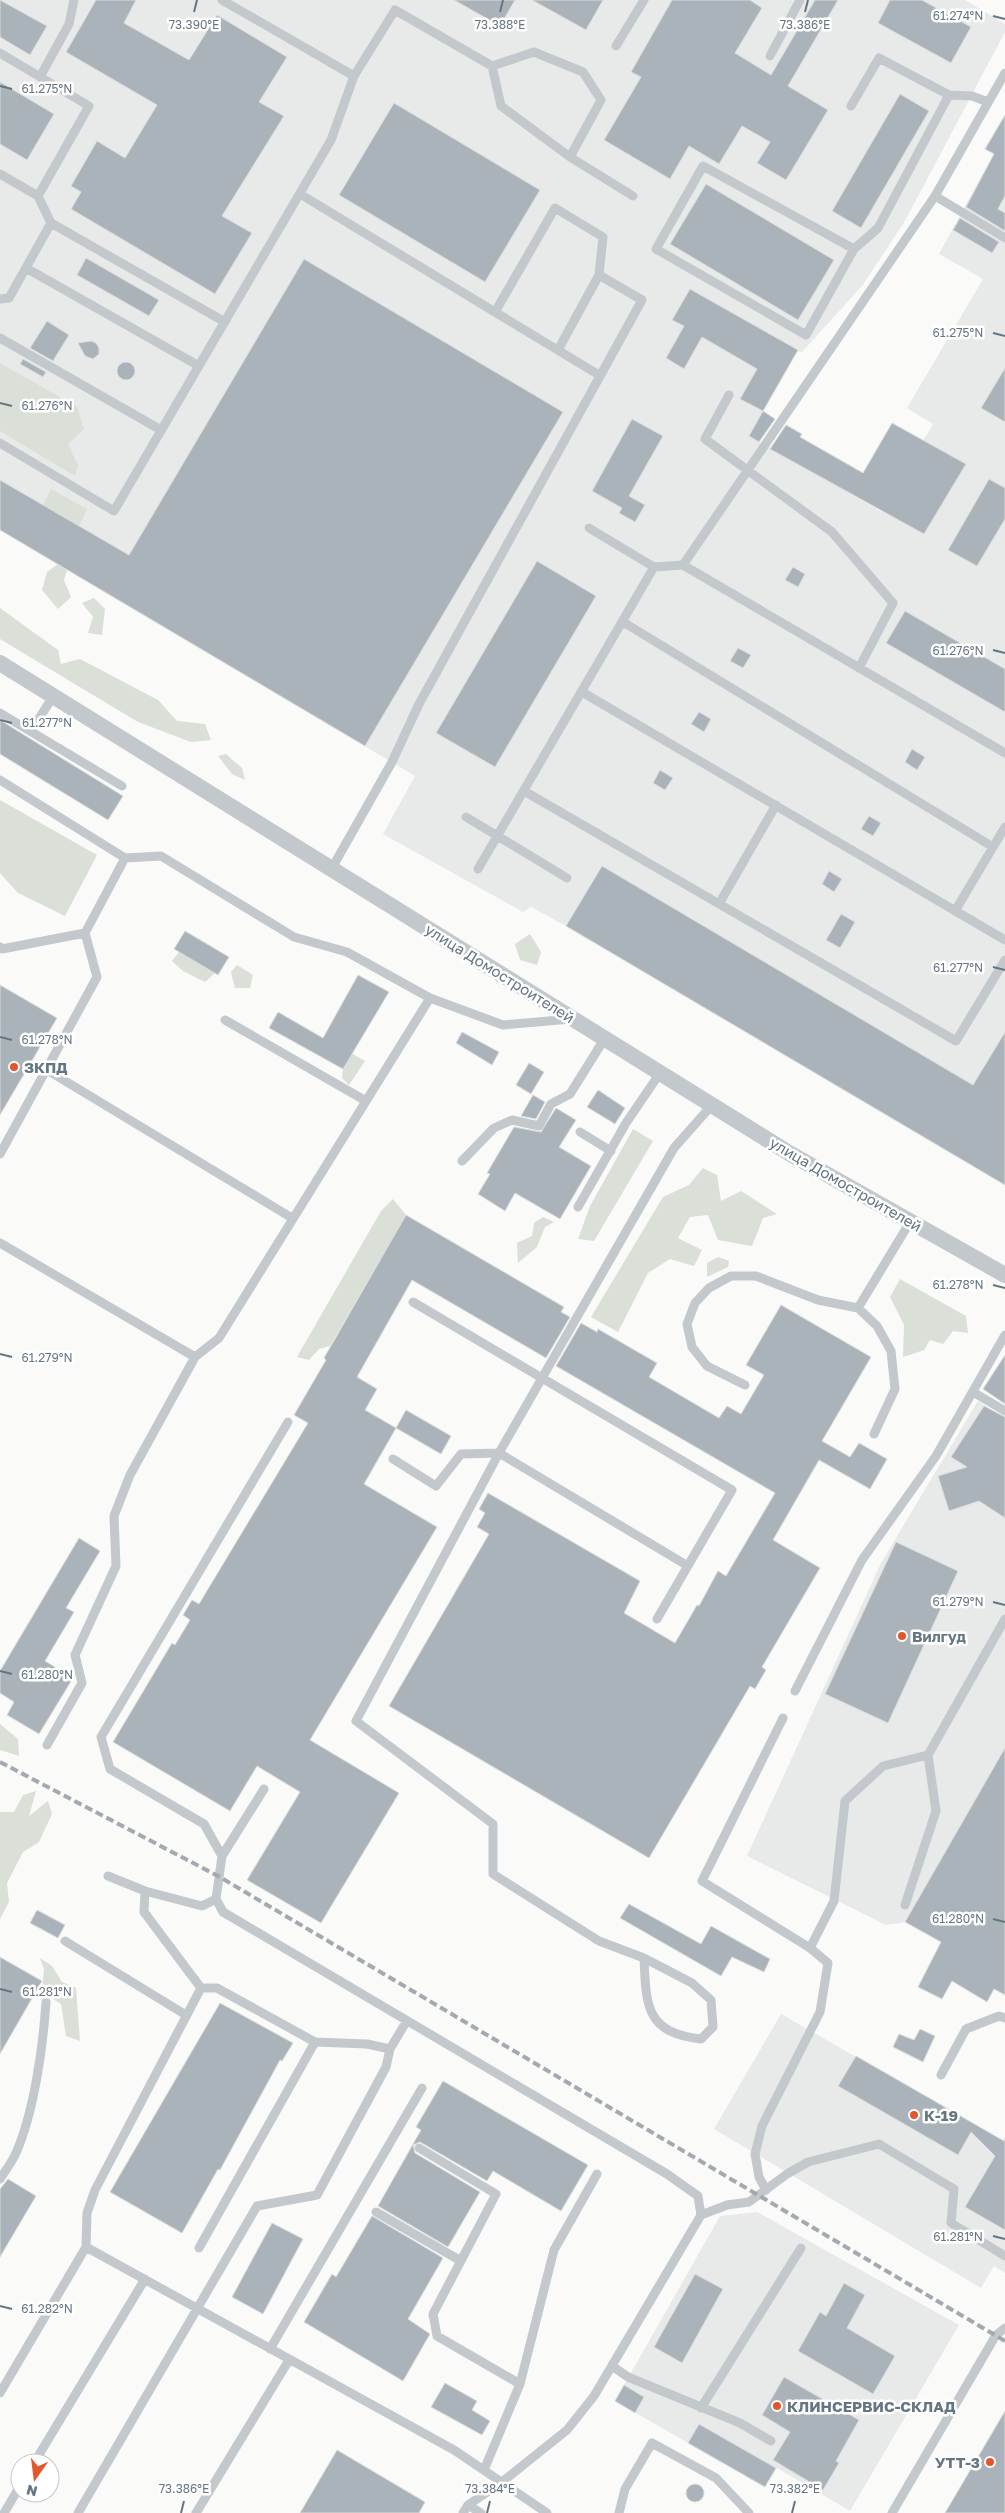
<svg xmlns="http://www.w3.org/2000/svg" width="1005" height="2513" font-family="'Golos Text',sans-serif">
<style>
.built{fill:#e8e9e9}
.green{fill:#dadfd7}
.building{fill:#aab3b9;stroke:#dcdcda}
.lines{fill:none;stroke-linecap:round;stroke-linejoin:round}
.service{stroke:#c3c8cc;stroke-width:9}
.minor{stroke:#c3c8cc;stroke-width:16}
.rail{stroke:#a2aab0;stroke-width:4;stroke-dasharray:8 4;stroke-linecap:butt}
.ticks{fill:none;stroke:#657683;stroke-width:2}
.poi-dot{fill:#e4572e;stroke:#fff;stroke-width:2}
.labels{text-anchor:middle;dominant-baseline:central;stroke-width:5;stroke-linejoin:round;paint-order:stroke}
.street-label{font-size:15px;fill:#657683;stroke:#fff}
.poi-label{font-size:15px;font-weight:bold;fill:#657683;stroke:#fff;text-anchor:start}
.ticks-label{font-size:12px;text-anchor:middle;fill:#657683;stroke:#fff;stroke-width:5;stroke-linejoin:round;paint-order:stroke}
</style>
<rect width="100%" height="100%" fill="#fafaf8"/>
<path class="built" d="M0 0H965L1005 24V32L905 221 862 286 802 352 797 351 749 436 882 512 933 424 907 408 983 279 939 254 986 168 1005 179V1185L566 926 531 907 523 912 383 834 415 776 0 530Z
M978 1401 1005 1419V1995L993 1972 906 1922 886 1925 747 1856 881 1563Z
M781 2014 1003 2141 1005 2138V2273L994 2266 981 2288 714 2129Z
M757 2212 959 2325 850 2511 777 2468 765 2487 615 2401 720 2216Z"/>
<path class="green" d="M0 363 77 407 84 429 68 444 78 465 75 476 0 431Z
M51 489 87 509 79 526 43 505Z
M58 564 67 570 64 580 71 597 58 609 42 590 47 572Z
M94 598 105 609 102 635 88 633 93 617 82 603Z
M0 608 58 650 61 664 80 659 158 700 177 721 205 724 211 740 191 742 138 722 0 639Z
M226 754 242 768 245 780 232 774 218 756Z
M0 800 97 855 65 916 18 893 0 873Z
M530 934 541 952 537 965 520 960 515 944Z
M179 952 215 973 205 982 183 971 172 961Z
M237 965 253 975 250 988H235L231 972Z
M351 1053 365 1061 349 1085 342 1078 343 1069Z
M633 1129 653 1141 594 1241 578 1239 590 1206Z
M703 1168 717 1175 721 1201 741 1191 777 1214 763 1218 752 1246 718 1240 708 1215 690 1217 678 1238 702 1250 694 1266 670 1259 648 1273 618 1332 591 1317 663 1197 689 1185Z
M393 1199 406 1215 330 1346 319 1349 309 1360 297 1357 381 1211Z
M543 1217 554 1222 545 1227 537 1247 518 1263 517 1243 532 1236 534 1223Z
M718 1257 729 1261 728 1267 707 1277V1263Z
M900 1279 966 1316 968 1333 953 1331 943 1344 930 1340 924 1350 903 1357 904 1325 890 1297Z
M0 1724 18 1739 19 1756 0 1750Z
M36 1791 29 1816 48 1801 52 1814 39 1842 23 1852 7 1883 9 1902 0 1919V1812H14L23 1795Z
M40 1958 52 1966 62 1982 76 1988 80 2041 66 2036 61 2004 42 1992 44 1969Z"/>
<path class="building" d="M0 0 47 26 30 55 0 37Z
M96 0H136L124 23 189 60 217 15 287 57 259 102 284 116 222 216 252 233 215 294 71 209 81 192 71 186 97 141 125 158 157 105 66 52Z
M454 0H515L500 26Z
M532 0H603L586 30Z
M672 0H750L762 8 735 53 771 75 815 0H838L788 86 828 110 786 180 757 163 770 142 742 126 719 164 689 146 670 179 604 140 641 77 631 72Z
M890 0H922L971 27 951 63 878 23Z
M0 82 54 114 27 160 0 144Z
M900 94 929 111 861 228 832 211Z
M394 103 540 190 485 282 339 195Z
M1005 115V196L998 209 1005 213V231L966 207 994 154 985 149Z
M706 184 834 260 798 320 670 244Z
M960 218 999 242 992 253 953 230Z
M86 258 159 300 149 316 77 275Z
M304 259 563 412 365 746 0 530V480L129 555Z
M690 289 798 350 763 411 740 399 757 369 702 337 684 369 666 358 684 326 672 320Z
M47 321 69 335 53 361 30 348Z
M91 341 96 343 99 348V354L93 359 85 356 78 343Z
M23 359 46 372 43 377 20 364Z
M117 371a9 9 0 1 1 18 0a9 9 0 1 1-18 0Z
M1005 368V422L981 408Z
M763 411 775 419 759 442 749 436Z
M632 419 663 436 629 496 645 505 635 522 619 513 622 508 592 491Z
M892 423 966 464 924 534 770 449 786 425 802 434 800 437 863 473Z
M989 479 1005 488V519L977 566 948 550Z
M537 561 596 596 495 767 436 733Z
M793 567 805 574 798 587 785 580Z
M905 611 1005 669V712L886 643Z
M738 648 751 655 743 668 730 661Z
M699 712 711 719 704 732 691 724Z
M0 720 123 796 108 820 0 754Z
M912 749 925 757 917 770 905 762Z
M660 770 673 778 665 790 653 783Z
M869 816 881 823 873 836 861 829Z
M602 866 973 1085 1005 1032V1185L566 926Z
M829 871 842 879 834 892 822 884Z
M841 914 855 922 840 948 826 940Z
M185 931 229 957 218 975 174 949Z
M358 975 389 992 343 1069 269 1028 278 1012 323 1038Z
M0 985 57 1018 0 1115Z
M462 1032 499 1052 492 1065 456 1043Z
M529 1063 544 1072 531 1094 516 1085Z
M598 1090 625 1108 615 1124 587 1107Z
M533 1095 545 1102 536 1119 521 1116Z
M556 1108 576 1120 559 1147 591 1166 560 1219 515 1193 505 1211 478 1194 490 1174 487 1173 514 1127 541 1132Z
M406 1215 564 1307 561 1312 570 1317 546 1358 412 1280 357 1377 377 1389 365 1410 396 1428 364 1484 437 1527 310 1740 399 1793 321 1923 247 1880 300 1792 257 1766 230 1811 113 1742 172 1643 175 1645 190 1620 183 1615 192 1600 199 1604 308 1423 294 1415 326 1360 324 1358Z
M781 1305 871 1357 822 1441 850 1457 859 1443 887 1459 870 1489 819 1460 773 1540 820 1568 762 1667 766 1670 755 1689 750 1686 649 1858 389 1706 489 1534 477 1527 485 1513 479 1509 488 1493 640 1581 624 1613 675 1643 697 1605 699 1606 718 1571 726 1576 775 1493 556 1366 581 1323 597 1332 598 1329 657 1363 649 1377 719 1418 727 1406 741 1414 764 1375 746 1365Z
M1005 1355V1404L983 1389Z
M984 1406 1005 1417V1518L979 1501 949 1511 938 1476 967 1467 951 1457Z
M406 1410 451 1436 441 1454 396 1428Z
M79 1538 100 1551 66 1608 74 1612 45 1661 73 1678 39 1734 7 1715 14 1702 0 1693V1671Z
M896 1542 958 1571 888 1723 825 1694Z
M1005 1748V1995L994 1989 987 2002 952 1981 942 1999 918 1987 941 1942 905 1922Z
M629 1904 701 1944 711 1926 770 1959 764 1972 732 1957 721 1976 620 1918Z
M37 1910 65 1925 58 1938 30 1923Z
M0 1957 42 1981 0 2054Z
M220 2003 293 2043 282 2061 280 2060 220 2170 218 2169 182 2233 110 2192Z
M920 2029 935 2036 923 2062 893 2047 899 2034 914 2040Z
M856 2056 1004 2141 1005 2138V2230L965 2207 995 2156 971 2132 958 2155 838 2086Z
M443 2081 588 2165 561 2211 493 2171 487 2181 420 2142 413 2145 415 2153 480 2192 448 2247 378 2206 421 2130 416 2127Z
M8 2179 36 2196 0 2257V2189Z
M372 2216 443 2258 408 2319 430 2334 403 2381 304 2322 332 2274 336 2277Z
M272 2223 303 2239 263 2314 232 2297Z
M695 2274 723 2289 682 2363 654 2347Z
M844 2283 865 2295 847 2328 895 2356 873 2394 798 2351 820 2312 826 2316Z
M784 2377 859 2420 836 2461 839 2463 823 2490 773 2460 790 2432 762 2415Z
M445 2383 477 2401 472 2410 490 2421 482 2435 431 2407Z
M624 2385 644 2397 635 2413 615 2401Z
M1005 2411V2513H945Z
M699 2424 776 2468 765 2487 688 2443Z
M337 2450 425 2502 419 2513H300Z
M686 2493a9 9 0 1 1 18 0a9 9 0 1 1-18 0Z"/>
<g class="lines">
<path class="service" d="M222 0 354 76
M616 46 644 0
M0 53 89 106 38 196 51 223 9 298 0 299
M770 56 800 0
M492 66 534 52 583 72 601 100 570 157
M40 77 69 24 74 0
M851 106 879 58 949 95 972 96 988 102
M0 174 38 196
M300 194 599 375
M935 196 1005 238
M51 223 225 322
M854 249 806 335 656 249 703 166 854 249 878 228 949 95
M26 268 199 366
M0 338 161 430
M558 350 599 275
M729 395 705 439 832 532 893 603 859 668
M0 443 114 511 331 140 354 76 395 10 492 66 501 106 570 157 633 196
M589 528 654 567
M683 565 935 196 1005 73
M623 622 993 847
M582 692 1005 940
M0 713 122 786
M31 731 54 695
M0 780 125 858
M524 791 956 1041 1005 960
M466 817 567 878
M332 868 392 762 419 704 642 300 599 275 603 237 555 208 495 312
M478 869 654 567 683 565 1005 753
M719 904 776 805
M955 911 1005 827
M0 947 2 949 85 933
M225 1020 366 1101
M47 1070 292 1218
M580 1132 611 1151
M0 1154 97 977 85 933 125 858 161 856 294 937 347 952 430 998 503 1025 571 1019
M462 1161 494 1128 512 1120 539 1126 551 1104 570 1094 605 1038
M578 1207 626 1123 660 1073
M0 1243 195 1357
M413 1302 732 1490 657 1619
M858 1308 910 1222
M745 1385 707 1366 692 1347 687 1324 695 1303 709 1288 731 1276H756L818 1300 858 1308 877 1326 891 1351 895 1389 874 1434
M973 1392 1005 1411
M288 1422 101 1737 110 1769 204 1824 222 1856 216 1899 223 1912 667 2174 698 2196 701 2215
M393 1459 436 1486 461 1454 499 1453 688 1566
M795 1691 862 1560 936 1456 1005 1335
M47 1745 82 1683 75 1655 116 1566 114 1516 130 1475 195 1357 219 1338 430 998
M222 1856 264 1789
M108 1876 145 1891 202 1906 216 1899
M145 1891 144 1912 201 1988
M905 1905 936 1811 928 1755 1005 1619
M65 1941 186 2015
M810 1948 834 1901 845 1801 883 1766 928 1755
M644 1958C646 2006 646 2033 701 2039L713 2027 711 2000 692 1983 644 1958 599 1941 493 1874V1824L356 1721 499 1453 674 1148 712 1105
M315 2042 367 2044 390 2049
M941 2075 966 2029 999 2016 1005 2018
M419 2148 496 2194 433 2314 437 2336 520 2384
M0 2179C5 2171 12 2162 16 2153 34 2112 43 2047 46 2002
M766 2190 759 2177 755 2154 762 2126 820 2012 828 1963 810 1948 702 1881 783 1718
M376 2212 461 2261
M86 2247 454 2450 547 2513
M270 2349 422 2088
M612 2366 628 2377 740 2423 771 2441
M0 2393 86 2247 87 2213 95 2190 201 1988H217L315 2042 199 2248
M701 2408 801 2248
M34 2463 145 2279
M484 2470 520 2384 554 2250 597 2174
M468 2505 502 2482 567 2430 594 2396 701 2215 727 2205 749 2202 787 2174 808 2162 879 2144 954 2189 951 2223 1005 2256
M4 2513 20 2486
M78 2513 257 2206 317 2195 386 2067 390 2049 406 2022
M196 2513 289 2360
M463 2513 468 2505 481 2513
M619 2513 625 2489 652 2443 716 2478 749 2513
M892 2513 996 2335 1005 2328"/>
<path class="minor" d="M0 663 789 1153 1005 1275"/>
<path class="rail" d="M0 1762 218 1876 1005 2341"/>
</g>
<path class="ticks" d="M194 12 197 0M500 12 503 0M805 12 808 0M993 16 1005 19M0 86 12 89M993 333 1005 336M0 403 12 406M993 650 1005 653M0 720 12 723M993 967 1005 970M0 1037 12 1040M993 1285 1005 1288M0 1354 12 1357M993 1602 1005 1605M0 1671 12 1674M993 1919 1005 1922M0 1989 12 1992M993 2236 1005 2239M0 2306 12 2309M181 2513 184 2501M487 2513 490 2501M792 2513 795 2501"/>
<g class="poi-dot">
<circle cx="14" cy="1067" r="5"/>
<circle cx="902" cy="1636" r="5"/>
<circle cx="914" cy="2115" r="5"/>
<circle cx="777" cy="2406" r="5"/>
<circle cx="990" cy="2462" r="5"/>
</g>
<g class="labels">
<g class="street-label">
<text transform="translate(500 973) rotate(32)">улица Домостроителей</text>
<text transform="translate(846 1184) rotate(30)">улица Домостроителей</text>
</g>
<g class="poi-label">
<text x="24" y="1067">ЗКПД</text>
<text x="912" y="1636">Вилгуд</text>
<text x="924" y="2115">К-19</text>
<text x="787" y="2406">КЛИНСЕРВИС-СКЛАД</text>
<text x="980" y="2462" text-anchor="end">УТТ-3</text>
</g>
</g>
<g class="ticks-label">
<text x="958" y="20">61.274°N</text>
<text x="194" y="29">73.390°E</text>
<text x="500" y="29">73.388°E</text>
<text x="805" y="29">73.386°E</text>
<text x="47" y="93">61.275°N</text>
<text x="958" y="337">61.275°N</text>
<text x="47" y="410">61.276°N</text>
<text x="958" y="655">61.276°N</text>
<text x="47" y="727">61.277°N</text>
<text x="958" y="972">61.277°N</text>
<text x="47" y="1044">61.278°N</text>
<text x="958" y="1289">61.278°N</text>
<text x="47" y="1362">61.279°N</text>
<text x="958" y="1606">61.279°N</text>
<text x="47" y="1679">61.280°N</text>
<text x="958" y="1923">61.280°N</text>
<text x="47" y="1996">61.281°N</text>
<text x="958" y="2241">61.281°N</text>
<text x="47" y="2313">61.282°N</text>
<text x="184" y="2493">73.386°E</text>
<text x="490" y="2493">73.384°E</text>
<text x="795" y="2493">73.382°E</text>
</g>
<g transform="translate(35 2478) rotate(194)"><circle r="24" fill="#ffffff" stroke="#c1c8cd"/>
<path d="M0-4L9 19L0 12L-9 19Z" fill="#e4572e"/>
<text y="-8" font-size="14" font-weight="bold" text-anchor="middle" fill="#657683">N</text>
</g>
</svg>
